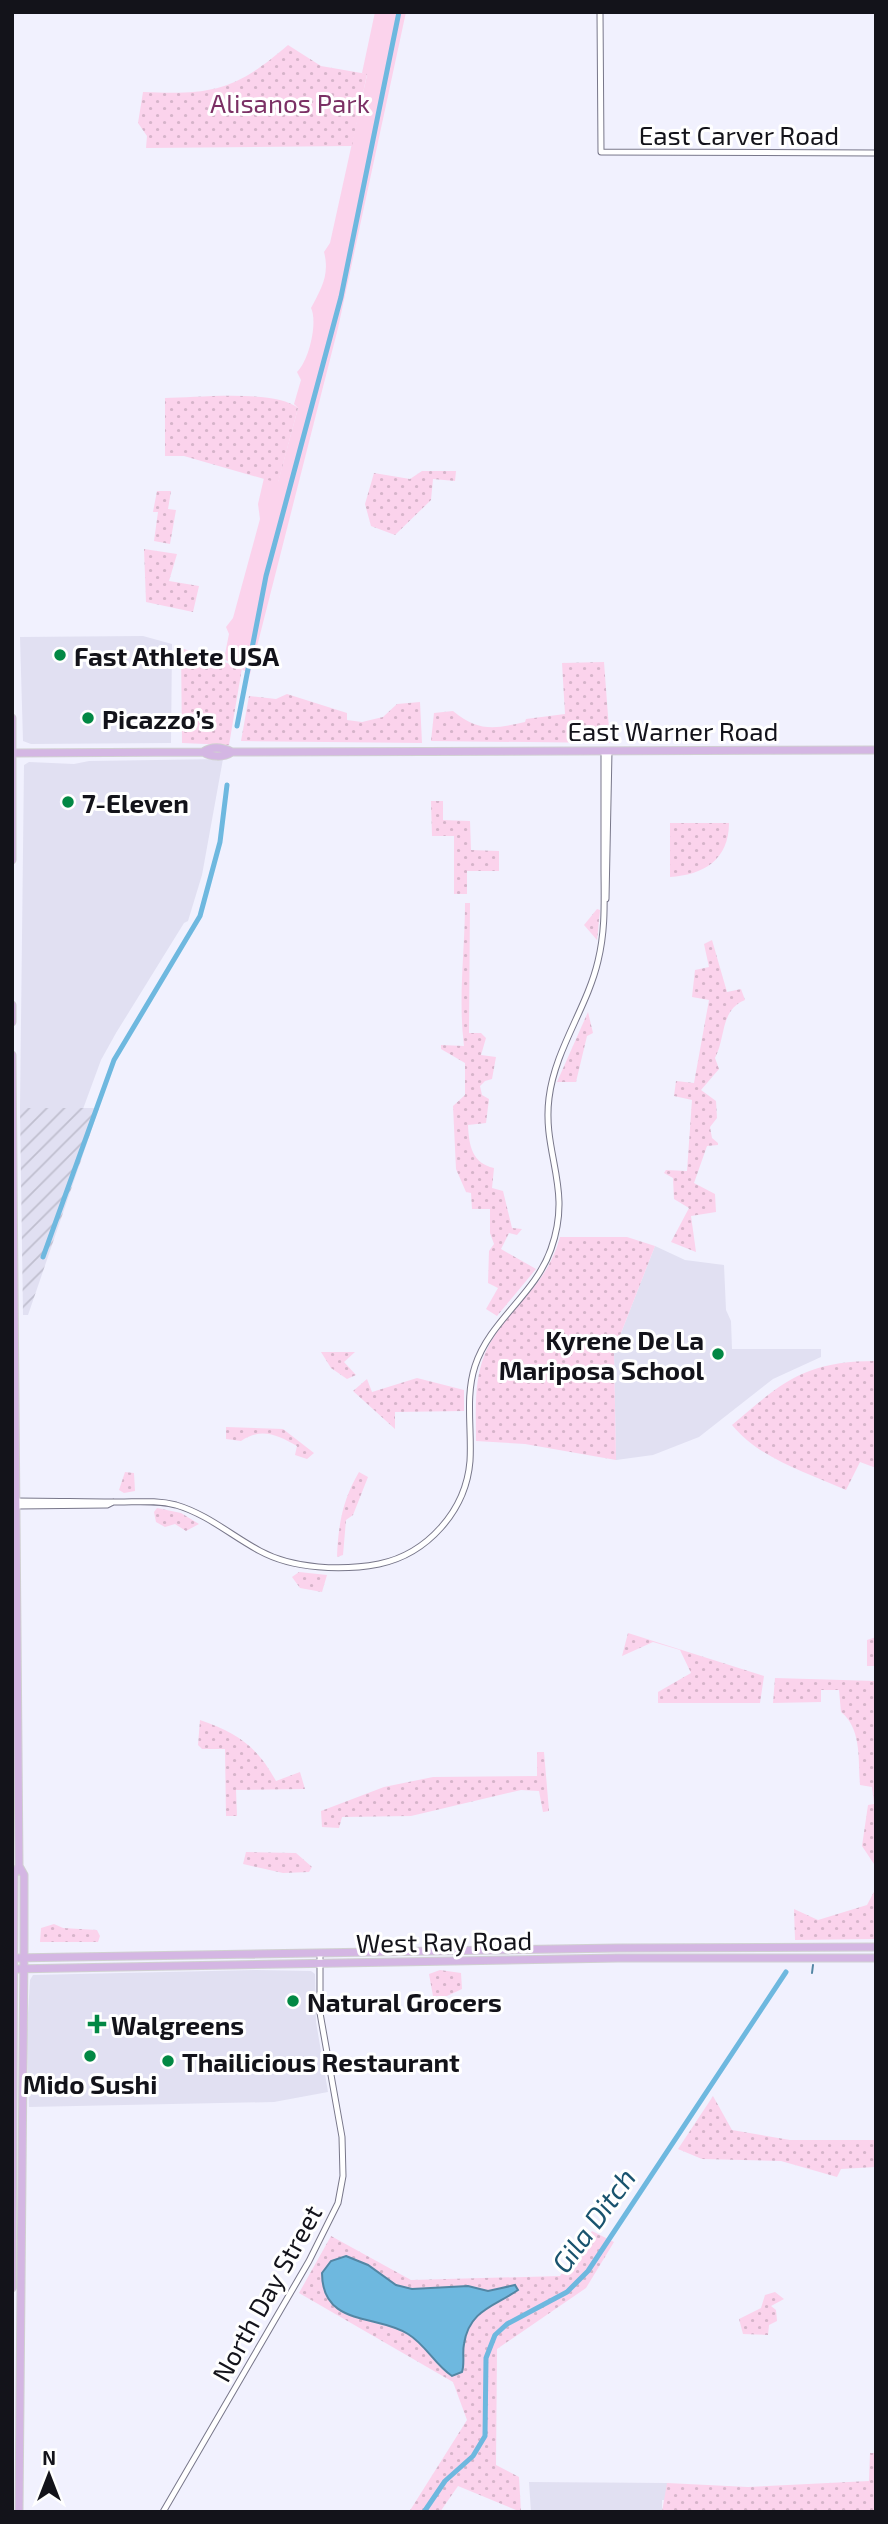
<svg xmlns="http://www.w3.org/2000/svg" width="888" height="2524" font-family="'Exo 2',sans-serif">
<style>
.built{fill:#e1e0f2}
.industrial{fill:url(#industrial-furrows)}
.grass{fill:#fbd3ec}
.park{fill:url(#park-dots)}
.water{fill:#6eb8df;stroke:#5386a4;stroke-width:2}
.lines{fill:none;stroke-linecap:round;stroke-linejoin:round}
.stream{stroke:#5386a4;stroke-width:2}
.canal{stroke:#6eb8df;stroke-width:5}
.minor-casing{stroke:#78778a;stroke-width:7}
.major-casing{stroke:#d0d0d1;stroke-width:9}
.minor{stroke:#fff;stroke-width:5}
.major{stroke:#d4b6e3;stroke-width:7}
.poi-dot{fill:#028844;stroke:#fff;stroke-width:2.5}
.labels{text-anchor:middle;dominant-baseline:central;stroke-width:6;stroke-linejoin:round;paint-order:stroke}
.park-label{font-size:26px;fill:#7b3065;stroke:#fff}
.street-label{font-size:26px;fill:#13131a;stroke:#fff}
.poi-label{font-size:26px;font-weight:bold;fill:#13131a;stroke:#fff;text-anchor:start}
.water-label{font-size:28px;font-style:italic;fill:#19536e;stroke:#fff}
</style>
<defs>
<pattern id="industrial-furrows" width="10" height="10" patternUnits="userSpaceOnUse" patternTransform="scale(1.75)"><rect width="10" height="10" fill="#e1e0f2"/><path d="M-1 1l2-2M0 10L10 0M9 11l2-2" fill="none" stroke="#c0bfcf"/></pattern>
<pattern id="park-dots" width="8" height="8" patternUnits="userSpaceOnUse" patternTransform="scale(1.75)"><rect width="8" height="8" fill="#fbd3ec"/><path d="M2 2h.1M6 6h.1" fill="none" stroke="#d6b4ca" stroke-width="1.8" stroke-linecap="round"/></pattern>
</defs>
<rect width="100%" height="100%" fill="#f1f1fe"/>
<path class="built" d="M143 636 172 644 171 743 31 744 23 741 20 637Z
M223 759 202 875 188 921 184 923 116 1033 101 1060 83 1109 20 1108 24 765 29 762 74 764 89 761Z
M655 1246 685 1260 724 1265 726 1310 731 1321 732 1349H821V1357L773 1379 699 1437 653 1455 616 1460 614 1351Z
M256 1970 311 1971 315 1974 316 2022 328 2092 274 2102 29 2107 27 2030 30 1980 33 1975Z
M529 2482 667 2483V2500H662V2512H531Z"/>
<path class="industrial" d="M20 1108H99L28 1315H23Z"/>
<path class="grass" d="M375 12H406L338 328 250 674 224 659 229 634 226 627 233 618 260 519 258 504 264 478 278 482 298 408 294 404 301 380 297 372C309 361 318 322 311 308 321 289 330 275 324 252L330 243 367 75 362 73Z"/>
<path class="park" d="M288 45 321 66 367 74 352 146 146 148 147 136 138 123 143 92C211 95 235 91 288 45Z
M165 398C196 398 275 389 298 408L278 483 184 456H165Z
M422 471H456L455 481 433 479 431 500 395 535 371 526 365 504 374 473 410 479Z
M157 491H171L168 509 176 510 170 544 154 541 158 512H153Z
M144 549 177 554 169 581 199 586 193 612 146 602Z
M181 648 242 668 229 745 182 743Z
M604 662 610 743 431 741 434 713 453 711C479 732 494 729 525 722L526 719 565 714 562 663Z
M287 694 347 713V720L362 722 383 717 397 704 420 702 422 743 241 741 249 696 276 699Z
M431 801H443V820L470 821 471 850 499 851V871H467V894H454V836H432Z
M670 823H729C729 860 703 875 670 877Z
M465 903H470L469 1033H481L486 1038 481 1055 496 1057 492 1079 485 1081 480 1086 482 1095 489 1099 486 1123 468 1125C469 1146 472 1163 494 1168L492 1188 503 1191 512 1228 522 1229 517 1235 509 1233 501 1249 536 1269 497 1316 486 1309 498 1288 488 1283 489 1251 494 1244 490 1233V1209H472L471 1193 466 1192 456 1169 453 1106 465 1095V1063L441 1049V1045L464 1046C458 998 465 950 465 903Z
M597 909 600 910 597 940 584 925Z
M712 940 727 992 741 989 745 1000C720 1010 726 1037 715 1058L719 1069 701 1090 716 1101 717 1118 710 1127 712 1138 718 1143V1145L707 1146 694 1183 715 1194 716 1212 691 1216 696 1252 671 1242 689 1208 674 1199 673 1178 664 1173 666 1170 687 1171 692 1100 674 1096 676 1081 694 1083 709 1000 692 997 695 970 709 967 704 944Z
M588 1012 593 1033 587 1036 576 1082H557Z
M560 1237H627L655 1246 614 1351 616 1460 525 1444 476 1441C476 1409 473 1375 489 1345 512 1303 546 1288 560 1237Z
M321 1352H355L344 1362 356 1375 347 1379 331 1368Z
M876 1361V1468L860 1462 846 1490C806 1472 760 1459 732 1425 783 1381 806 1361 876 1361Z
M417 1378 464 1390V1411L395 1412V1429L353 1391 367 1379 372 1392Z
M226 1427 283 1429 314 1453 307 1459 295 1455 297 1446C278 1435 261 1427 241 1441L226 1439Z
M125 1472 134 1473 135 1491 124 1493 119 1490Z
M359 1472 368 1477 353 1515 346 1520 343 1555 337 1557C338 1525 343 1499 359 1472Z
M157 1508 181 1513 199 1524 186 1531 175 1524 165 1527 156 1522 154 1512Z
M299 1572 327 1575 322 1592 300 1588 292 1577Z
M628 1633 764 1676 760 1703H658V1692L691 1673 680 1650 653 1642 622 1656Z
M876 1637V1666H867V1640Z
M775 1678 876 1681V1867L862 1846 868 1805 874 1804 872 1787 860 1785C858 1760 862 1729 841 1712L839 1690H821V1702L773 1703Z
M200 1720C237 1733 257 1746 276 1781L300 1772 305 1789 236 1790 237 1816H226L225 1749H202L198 1745Z
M537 1752H544L549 1811 543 1812 539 1791 521 1790 411 1816 342 1817 339 1828 322 1827 321 1811 384 1787 433 1777 537 1776Z
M246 1852 296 1853 312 1867 309 1872 283 1873 243 1864Z
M876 1888V1939L795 1940 794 1909 818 1920 867 1905Z
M54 1924 63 1928 97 1930 100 1936 98 1942H40L41 1928Z
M440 1970 461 1973 462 1989 447 1996H433L429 1974Z
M713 2096 732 2130 790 2140H876V2167L841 2169 837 2177 781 2161 702 2159 678 2149Z
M592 2231 614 2242 586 2288 497 2349 496 2465 519 2477 521 2512 458 2486 440 2512H409L467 2420 453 2382 299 2293 331 2236 411 2280 560 2276Z
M775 2292 784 2299 771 2306 776 2310 777 2321 769 2325 768 2335 743 2334 739 2319 761 2308 765 2295Z
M870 2453H876V2512H662L667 2483 748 2487 869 2481Z"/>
<path class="water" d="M346 2256 368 2265 396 2285 412 2289 468 2286 488 2291 515 2285 518 2290C495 2306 469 2310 464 2344 462 2353 465 2363 462 2372L452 2376C435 2365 426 2345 408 2334 377 2314 322 2327 322 2273L331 2261Z"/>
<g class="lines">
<path class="stream" d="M812 1973 813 1965"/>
<path class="canal" d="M237 726 266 576 341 297 399 12
M43 1257 114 1060 200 916 220 842 227 785
M424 2512 445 2481 473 2456 485 2436 486 2358 495 2335 507 2324 567 2292 588 2271 786 1972"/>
<g class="minor-casing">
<path id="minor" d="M600 12 601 152 876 153
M606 899 609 751
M17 1501C51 1501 86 1502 119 1502 138 1502 157 1500 176 1505 207 1514 232 1536 260 1551 293 1569 342 1571 379 1564 427 1554 466 1511 470 1461 472 1429 465 1397 475 1366 490 1320 535 1295 551 1249 573 1188 542 1154 549 1098 555 1049 587 1008 598 961 606 928 604 899 604 866 604 828 604 789 604 751
M17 1506 107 1505 113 1502
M163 2512 309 2261 338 2203 343 2176 342 2137 320 2013V1953"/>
</g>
<g class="major-casing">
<path id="major" d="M12 718V860
M203 752C211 757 223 758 232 752L876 750
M12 753 203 752C212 746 222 747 232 752
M12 1005V1022
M12 1055 19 1866 24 1875V1949L19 2512
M12 1958 618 1948 876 1947
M12 1969 618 1958H876
M12 2288 14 1875 19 1866"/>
</g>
<use href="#minor" class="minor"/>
<use href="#major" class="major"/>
</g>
<g class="poi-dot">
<circle cx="60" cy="655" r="7"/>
<circle cx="88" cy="718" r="7"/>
<circle cx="68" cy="802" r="7"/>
<circle cx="718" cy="1354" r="7"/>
<circle cx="293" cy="2001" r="7"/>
<path d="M93.5 2013.5h7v7h7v7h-7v7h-7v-7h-7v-7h7z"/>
<circle cx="90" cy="2056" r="7"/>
<circle cx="168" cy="2061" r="7"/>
</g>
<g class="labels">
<g class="park-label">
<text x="290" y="102">Alisanos Park</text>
</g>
<g class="street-label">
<text x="739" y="134">East Carver Road</text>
<text x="673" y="730">East Warner Road</text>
<text transform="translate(444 1941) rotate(-1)">West Ray Road</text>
<text transform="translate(266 2293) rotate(-61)">North Day Street</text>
</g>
<g class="poi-label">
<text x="74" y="655">Fast Athlete USA</text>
<text x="102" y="718">Picazzo’s</text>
<text x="82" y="802">7-Eleven</text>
<text x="704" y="1339" text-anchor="end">Kyrene De La<tspan x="704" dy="30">Mariposa School</tspan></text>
<text x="307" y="2001">Natural Grocers</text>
<text x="111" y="2024">Walgreens</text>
<text x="182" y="2061">Thailicious Restaurant</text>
<text x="90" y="2083" text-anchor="middle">Mido Sushi</text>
</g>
<g class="water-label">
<text transform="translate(593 2220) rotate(-54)">Gila Ditch</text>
</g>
</g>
<rect width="888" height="2524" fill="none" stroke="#13131a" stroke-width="28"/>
<g transform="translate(49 2475)" stroke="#ffffff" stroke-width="5" paint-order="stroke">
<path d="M0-5L12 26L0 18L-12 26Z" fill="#13131a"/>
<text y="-10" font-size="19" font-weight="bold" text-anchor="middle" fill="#13131a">N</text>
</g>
</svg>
